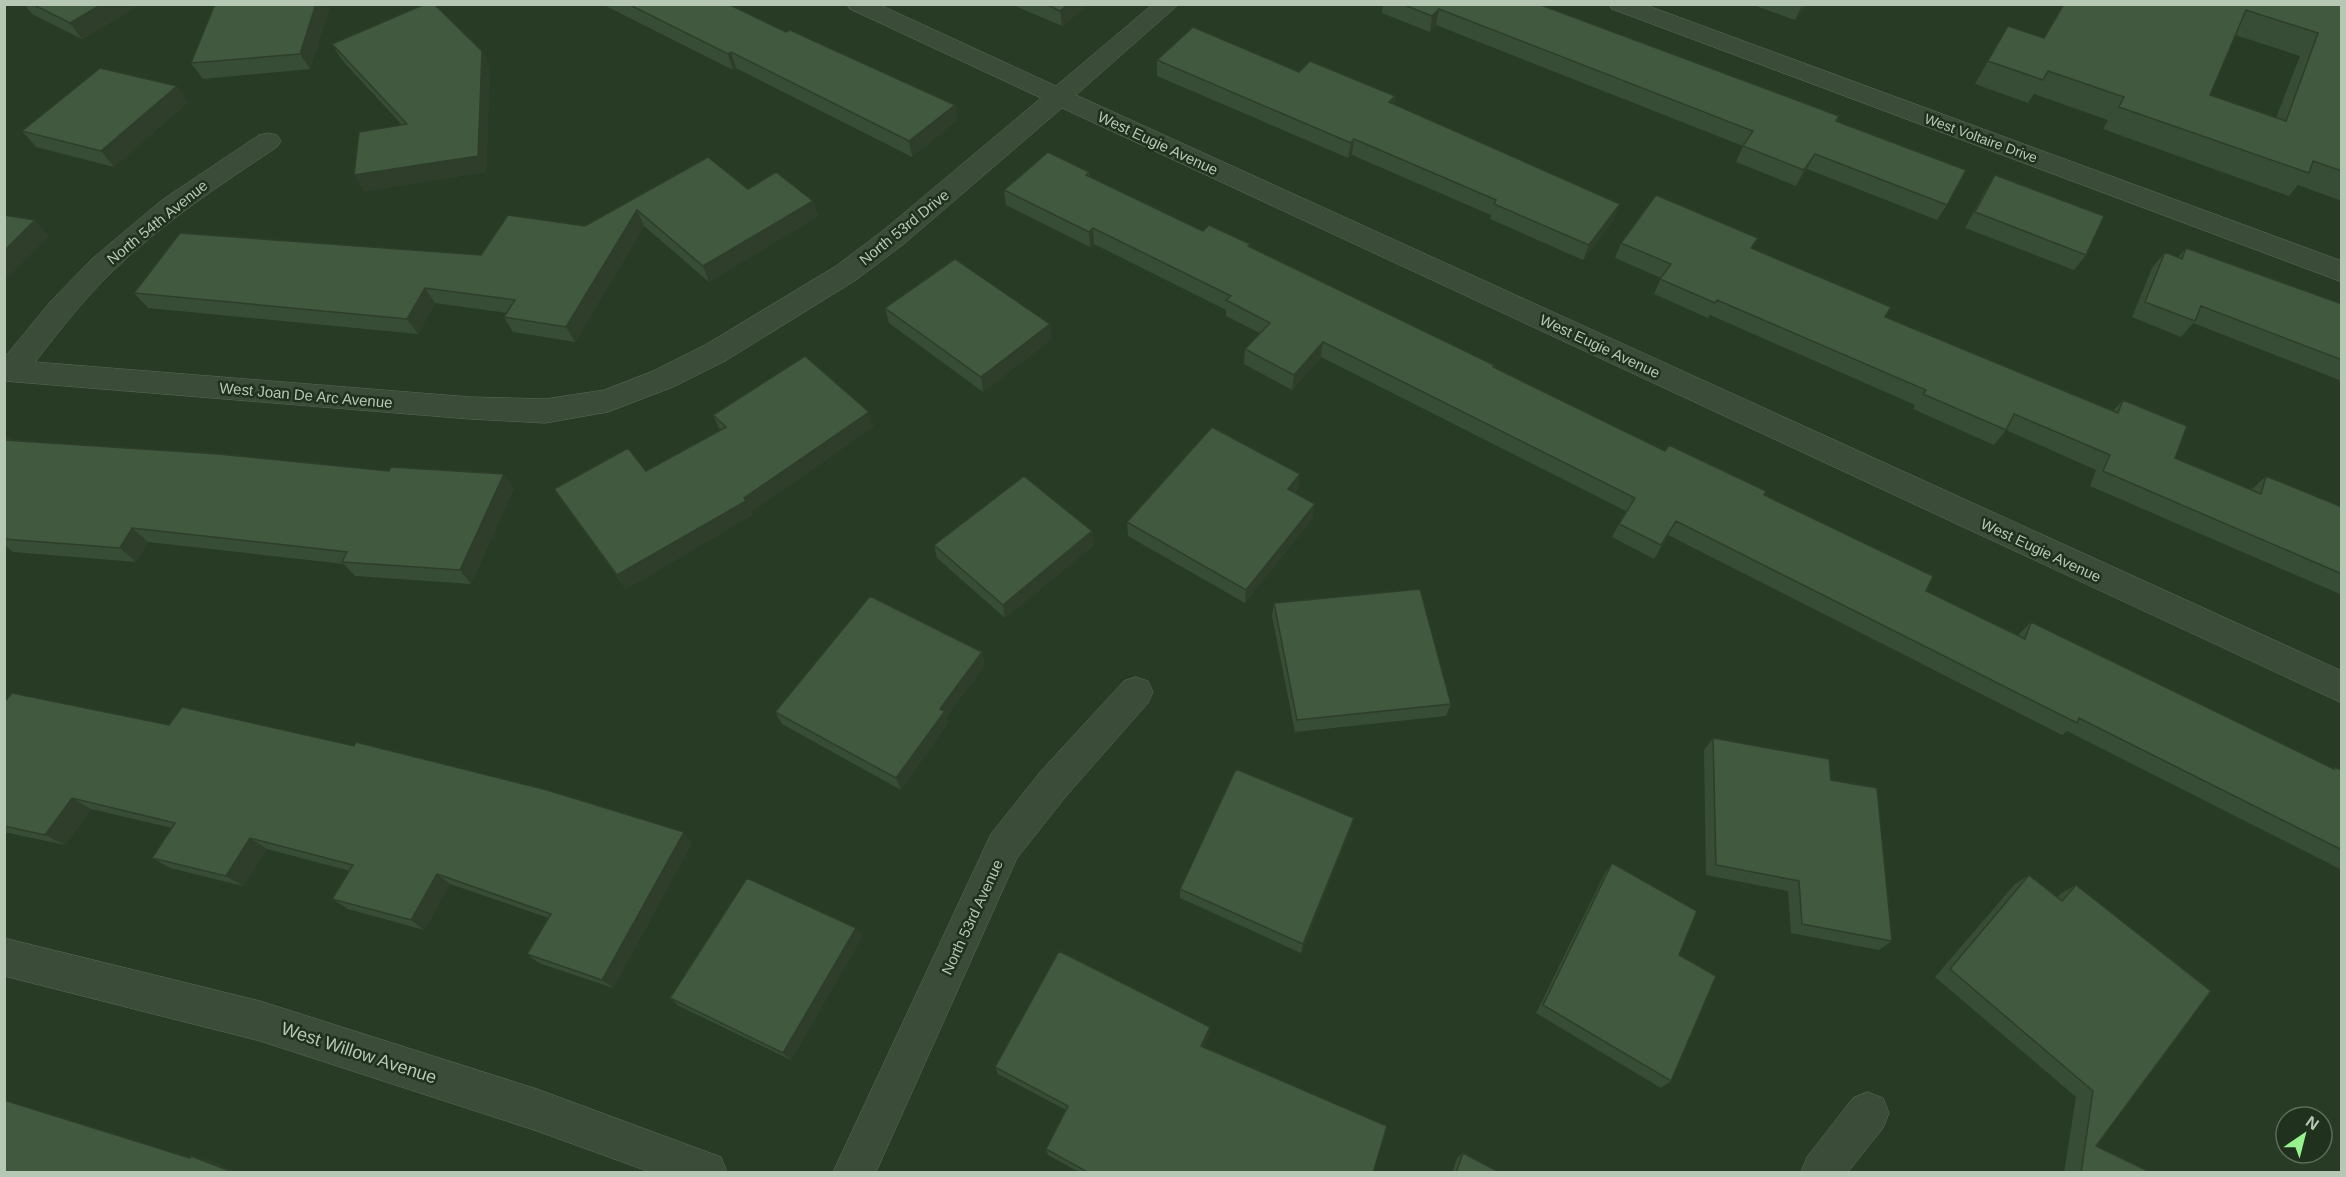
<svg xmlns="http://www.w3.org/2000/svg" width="2346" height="1177" font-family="Helvetica,sans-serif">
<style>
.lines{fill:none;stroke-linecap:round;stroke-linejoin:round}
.minor-casing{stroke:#5b6c59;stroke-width:1}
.minor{fill:#3b4c38;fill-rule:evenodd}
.wall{fill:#384d35;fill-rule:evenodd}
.shaded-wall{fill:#2e3e2b}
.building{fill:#41593e;stroke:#2e3e2b;stroke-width:1.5;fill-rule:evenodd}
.labels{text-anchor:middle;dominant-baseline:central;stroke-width:5;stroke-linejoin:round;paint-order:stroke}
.far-street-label{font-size:14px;fill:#b6c7b4;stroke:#20311d}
.street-label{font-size:15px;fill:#b6c7b4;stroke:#20311d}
.near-street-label{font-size:18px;fill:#b6c7b4;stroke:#20311d}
</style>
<rect width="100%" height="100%" fill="#283c25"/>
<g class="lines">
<g class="minor-casing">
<path id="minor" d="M847 4H878L1056 86 1153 4H1179L1076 95 2342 671V703L1062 108 905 243 856 280 725 361 673 387 608 412 545 423 470 419 4 381V358L51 301 93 258 162 200 259 135 268 133 277 135 281 141 277 147C220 185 162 223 113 271 84 299 60 330 35 362L470 397 545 399 604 390 653 371 705 345 836 266 885 229 1041 98 850 9Z
M1609 4H1643L2342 261V282L1612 9Z
M1136 677 1148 681 1153 692 1148 703 1067 795 1017 858 876 1172H833L991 834 1041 771 1124 681Z
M4 938 260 1001 537 1089 721 1157 727 1172H650L537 1131 260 1041 4 976Z
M1868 1092 1883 1098 1889 1113 1883 1128 1848 1172H1801L1807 1157 1853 1098Z"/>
</g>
<use href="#minor" class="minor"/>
</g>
<path class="wall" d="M24 4H141L82 39 32 14Z
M215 4H326L329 9 310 69 203 79 191 63Z
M602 4H728L786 32 955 105 957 120 912 157 736 68 733 70Z
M1011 4H1089L1062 26Z
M1383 4H1538L1839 116 1837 121 1947 205 1937 220 1807 169 1796 186 1736 162 1743 146 1436 25 1430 32 1382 13Z
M1756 4H1807L1795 20 1756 6Z
M2064 4H2342V201L2298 185 2289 196 2103 129 2108 120 2034 94 2028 103 1975 84 2008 26 2044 38ZM2235 35 2300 56 2276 118 2210 95Z
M332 44 490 67 486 172 364 191 402 125 342 60Z
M1157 60 1299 72 1395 96 1394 104 1614 219 1583 260 1490 219 1491 215 1352 155 1348 158 1157 76Z
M188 102 114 167 36 147 22 131Z
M708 157 748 189 813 201 818 216 709 282 644 226 575 342 513 332 504 317 507 313 435 303 418 334 148 308 134 293 481 255 585 226Z
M1089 172 1090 177 1203 231 1250 247 1494 365 1493 367 1665 451 1764 495 1926 591 2018 635 2031 622 2332 768 2334 767 2342 770V870L2067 731 2062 735 1668 535 1654 559 1612 537 1626 511 1321 357 1292 390 1244 364 1245 349 1260 333 1226 316V310L1094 244 1090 247 1006 205 1004 190Z
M1995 175 2086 255 2074 270 1965 228 1985 191Z
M1621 243 1753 249 1885 317 2113 411 2123 400 2175 458 2251 490 2266 476 2342 507V595L2090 486 2096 470 2006 430 1994 445 1913 409 1915 405 1710 315 1708 318 1654 294 1661 278 1615 258Z
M2186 248 2342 304V381L2193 323 2181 337 2132 317 2152 268 2165 252 2178 257Z
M885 308 1052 339 983 392 889 323Z
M713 415 874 426 751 512 752 515 626 589 554 489 646 471 720 430Z
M4 435 12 440 514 488 471 584 355 576 344 564 148 542 136 562 13 552 4 545Z
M1300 474 1298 488 1295 493 1313 518 1245 603 1128 536 1127 522Z
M1092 531 1094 545 1005 618 937 558 934 545Z
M1274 603 1451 704 1446 716 1295 732 1272 616Z
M982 652 985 665 946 717 948 723 901 790 782 724 775 712Z
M4 700 692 843 613 988 539 963 527 954 549 918 450 884 424 930 348 909 332 899 350 871 267 849 243 886 170 868 152 858 172 828 91 809 65 845 4 832Z
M1713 738 1892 941 1879 950 1791 933 1788 891 1706 875 1704 750Z
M1351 828 1301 953 1180 898V889Z
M1612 863 1679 955 1671 1081 1661 1088 1536 1013 1605 873Z
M2029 875 2058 897 2060 894 2076 885 2211 991 2096 1146 2152 1173H2064L2076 1097 1935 977 2014 885Z
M856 928 862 937 791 1060 679 1006 670 998Z
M1210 1027 1209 1034 1203 1047 1373 1173H1081L1048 1155 1046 1149 1066 1110 998 1074 995 1067Z
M1463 1153 1501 1173H1452L1457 1158Z"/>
<path class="shaded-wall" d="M102 4H141L82 39 70 23Z
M316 4H326L329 9 310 69 300 54Z
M1068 4H1089L1062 26 1060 11Z
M1807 4 1795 20 1802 5Z
M1439 9 1436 25 1430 32 1432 16Z
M482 51 490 67 486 172 364 191 354 175Z
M731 52 736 68 733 70 728 54Z
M177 86 188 102 114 167 101 151Z
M1395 96 1392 112 1389 102Z
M955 105 957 120 912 157 909 141Z
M1354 139 1352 155 1348 158 1351 143Z
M1815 154 1807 169 1796 186 1804 170Z
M813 201 818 216 709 282 703 266Z
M1620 204 1614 219 1583 260 1589 245Z
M637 210 644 226 575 342 566 327Z
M35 220 49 236 4 281V251Z
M1093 228 1094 244 1090 247 1089 232Z
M425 288 435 303 418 334 407 319Z
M1050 324 1052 339 983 392 981 377Z
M1323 342 1321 357 1292 390 1294 375Z
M869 412 874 426 751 512 752 515 626 589 617 575 744 498Z
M4 435H5L22 449 4 443Z
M504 474 514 488 471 584 460 570Z
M1300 474 1298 488 1286 503 1288 489Z
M1315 504 1313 518 1245 603 1246 590Z
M132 528 148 542 136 562 120 548Z
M1092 531 1094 545 1005 618 1003 605Z
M982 652 985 665 946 717 948 723 901 790 896 778 940 709Z
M72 798 91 809 65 845 45 835Z
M1354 818 1351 828 1301 953 1303 944Z
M684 832 692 843 613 988 602 980Z
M250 838 267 849 243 886 226 876Z
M437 874 450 884 424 930 411 920Z
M856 928 862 937 791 1060 783 1053Z
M1210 1027 1209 1034 1200 1054 1201 1046Z
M4 1099 210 1164 190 1158Z
M191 1156 211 1161 240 1173H235Z"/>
<path class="building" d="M32 4H102L70 23Z
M215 4H316L300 54 191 63Z
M425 4H434L482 51 478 156 354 175 359 132 407 124 332 44Z
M628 4H728L786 32 790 30 955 105 909 141 731 52 728 54Z
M1046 4H1068L1060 11Z
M1402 4H1538L1839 116 1836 121 1966 170 1947 205 1815 154 1804 170 1743 146 1753 131 1439 9 1432 16Z
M2064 4H2342V171L2313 161 2309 173 2119 107 2124 97 2048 71 2043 80 1988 61 2008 26 2044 38ZM2246 10 2318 33 2286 121 2210 95Z
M1193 27 1299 72 1310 61 1395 96 1389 102 1620 204 1589 245 1494 204 1496 200 1354 139 1351 143 1157 60Z
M100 68 177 86 101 151 22 131Z
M1048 152 1089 172 1086 175 1203 231 1209 225 1250 244 1248 246 1494 365 1493 367 1665 451 1669 445 1766 491 1764 495 1933 576 1926 591 2025 639 2031 622 2334 769V767L2342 770V850L2079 718 2077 723 1676 521 1661 545 1619 524 1635 498 1323 342 1294 375 1245 349 1270 323 1226 300 1231 296 1093 228 1089 232 1004 190Z
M708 157 748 189 776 172 813 201 703 266 637 210 566 327 504 317 515 300 425 288 407 319 134 293 180 233 481 255 508 215 585 226Z
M1995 175 2104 216 2086 255 1975 212Z
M1656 195 1758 238 1751 248 1891 307 1885 317 2118 413 2123 400 2187 426 2175 458 2261 494 2266 476 2342 507V574L2103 471 2110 455 2014 414 2006 430 1923 394 1926 390 1717 300 1715 303 1660 279 1671 264 1621 243Z
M4 215 35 220 4 251Z
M2186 248 2342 304V360L2201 306 2195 321 2145 302 2165 252 2182 259Z
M955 259 1050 324 981 377 885 308Z
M805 356 869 412 744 498 746 501 617 575 554 489 628 448 646 471 726 427 713 415Z
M1212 427 1300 474 1288 489 1315 504 1246 590 1127 522Z
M4 440 219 454 389 471 391 467 504 474 460 570 342 562 347 552 132 528 120 548 4 539Z
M1024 476 1092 531 1003 605 934 545Z
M1420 589 1451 704 1297 720 1274 603Z
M870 596 982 652 940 709 945 711 896 778 775 712Z
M12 693 169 725 182 707 354 746 356 742 547 790 684 832 602 980 527 954 551 914 437 874 411 920 332 899 353 865 250 838 226 876 152 858 175 823 72 798 45 835 4 826V700H6Z
M1713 738 1829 759 1831 780 1877 788 1892 941 1802 924 1799 881 1716 865Z
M1236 769 1354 818 1303 944 1180 889Z
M1612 863 1697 911 1679 955 1716 976 1671 1081 1543 1005Z
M2029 875 2062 901 2076 885 2211 991 2096 1146 2152 1173H2081L2093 1091 1950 969Z
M747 878 856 928 783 1053 670 998Z
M1059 951 1210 1027 1201 1046 1387 1126 1373 1173H1089L1046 1149 1068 1106 995 1067Z
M4 1100 190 1158 191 1156 235 1173H4Z
M1463 1153 1501 1173H1456Z"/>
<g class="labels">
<g class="far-street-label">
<text transform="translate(1981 138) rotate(20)">West Voltaire Drive</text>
</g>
<g class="street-label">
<text transform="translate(1158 143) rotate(25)">West Eugie Avenue</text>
<text transform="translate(157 222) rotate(-39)">North 54th Avenue</text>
<text transform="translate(904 227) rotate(-39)">North 53rd Drive</text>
<text transform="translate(1600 346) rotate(25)">West Eugie Avenue</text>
<text transform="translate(306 395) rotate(5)">West Joan De Arc Avenue</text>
<text transform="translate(2041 550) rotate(25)">West Eugie Avenue</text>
<text transform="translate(972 917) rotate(-65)">North 53rd Avenue</text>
</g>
<g class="near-street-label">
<text transform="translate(359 1053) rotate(18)">West Willow Avenue</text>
</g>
</g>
<rect width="2346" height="1177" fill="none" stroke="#b6c7b4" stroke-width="12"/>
<g transform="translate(2304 1135) rotate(35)"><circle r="28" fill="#20311d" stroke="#5c6d59" stroke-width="1.5"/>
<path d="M0-4.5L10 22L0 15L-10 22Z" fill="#97f38e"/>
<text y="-9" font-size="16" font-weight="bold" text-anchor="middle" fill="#b6c7b4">N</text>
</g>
</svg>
